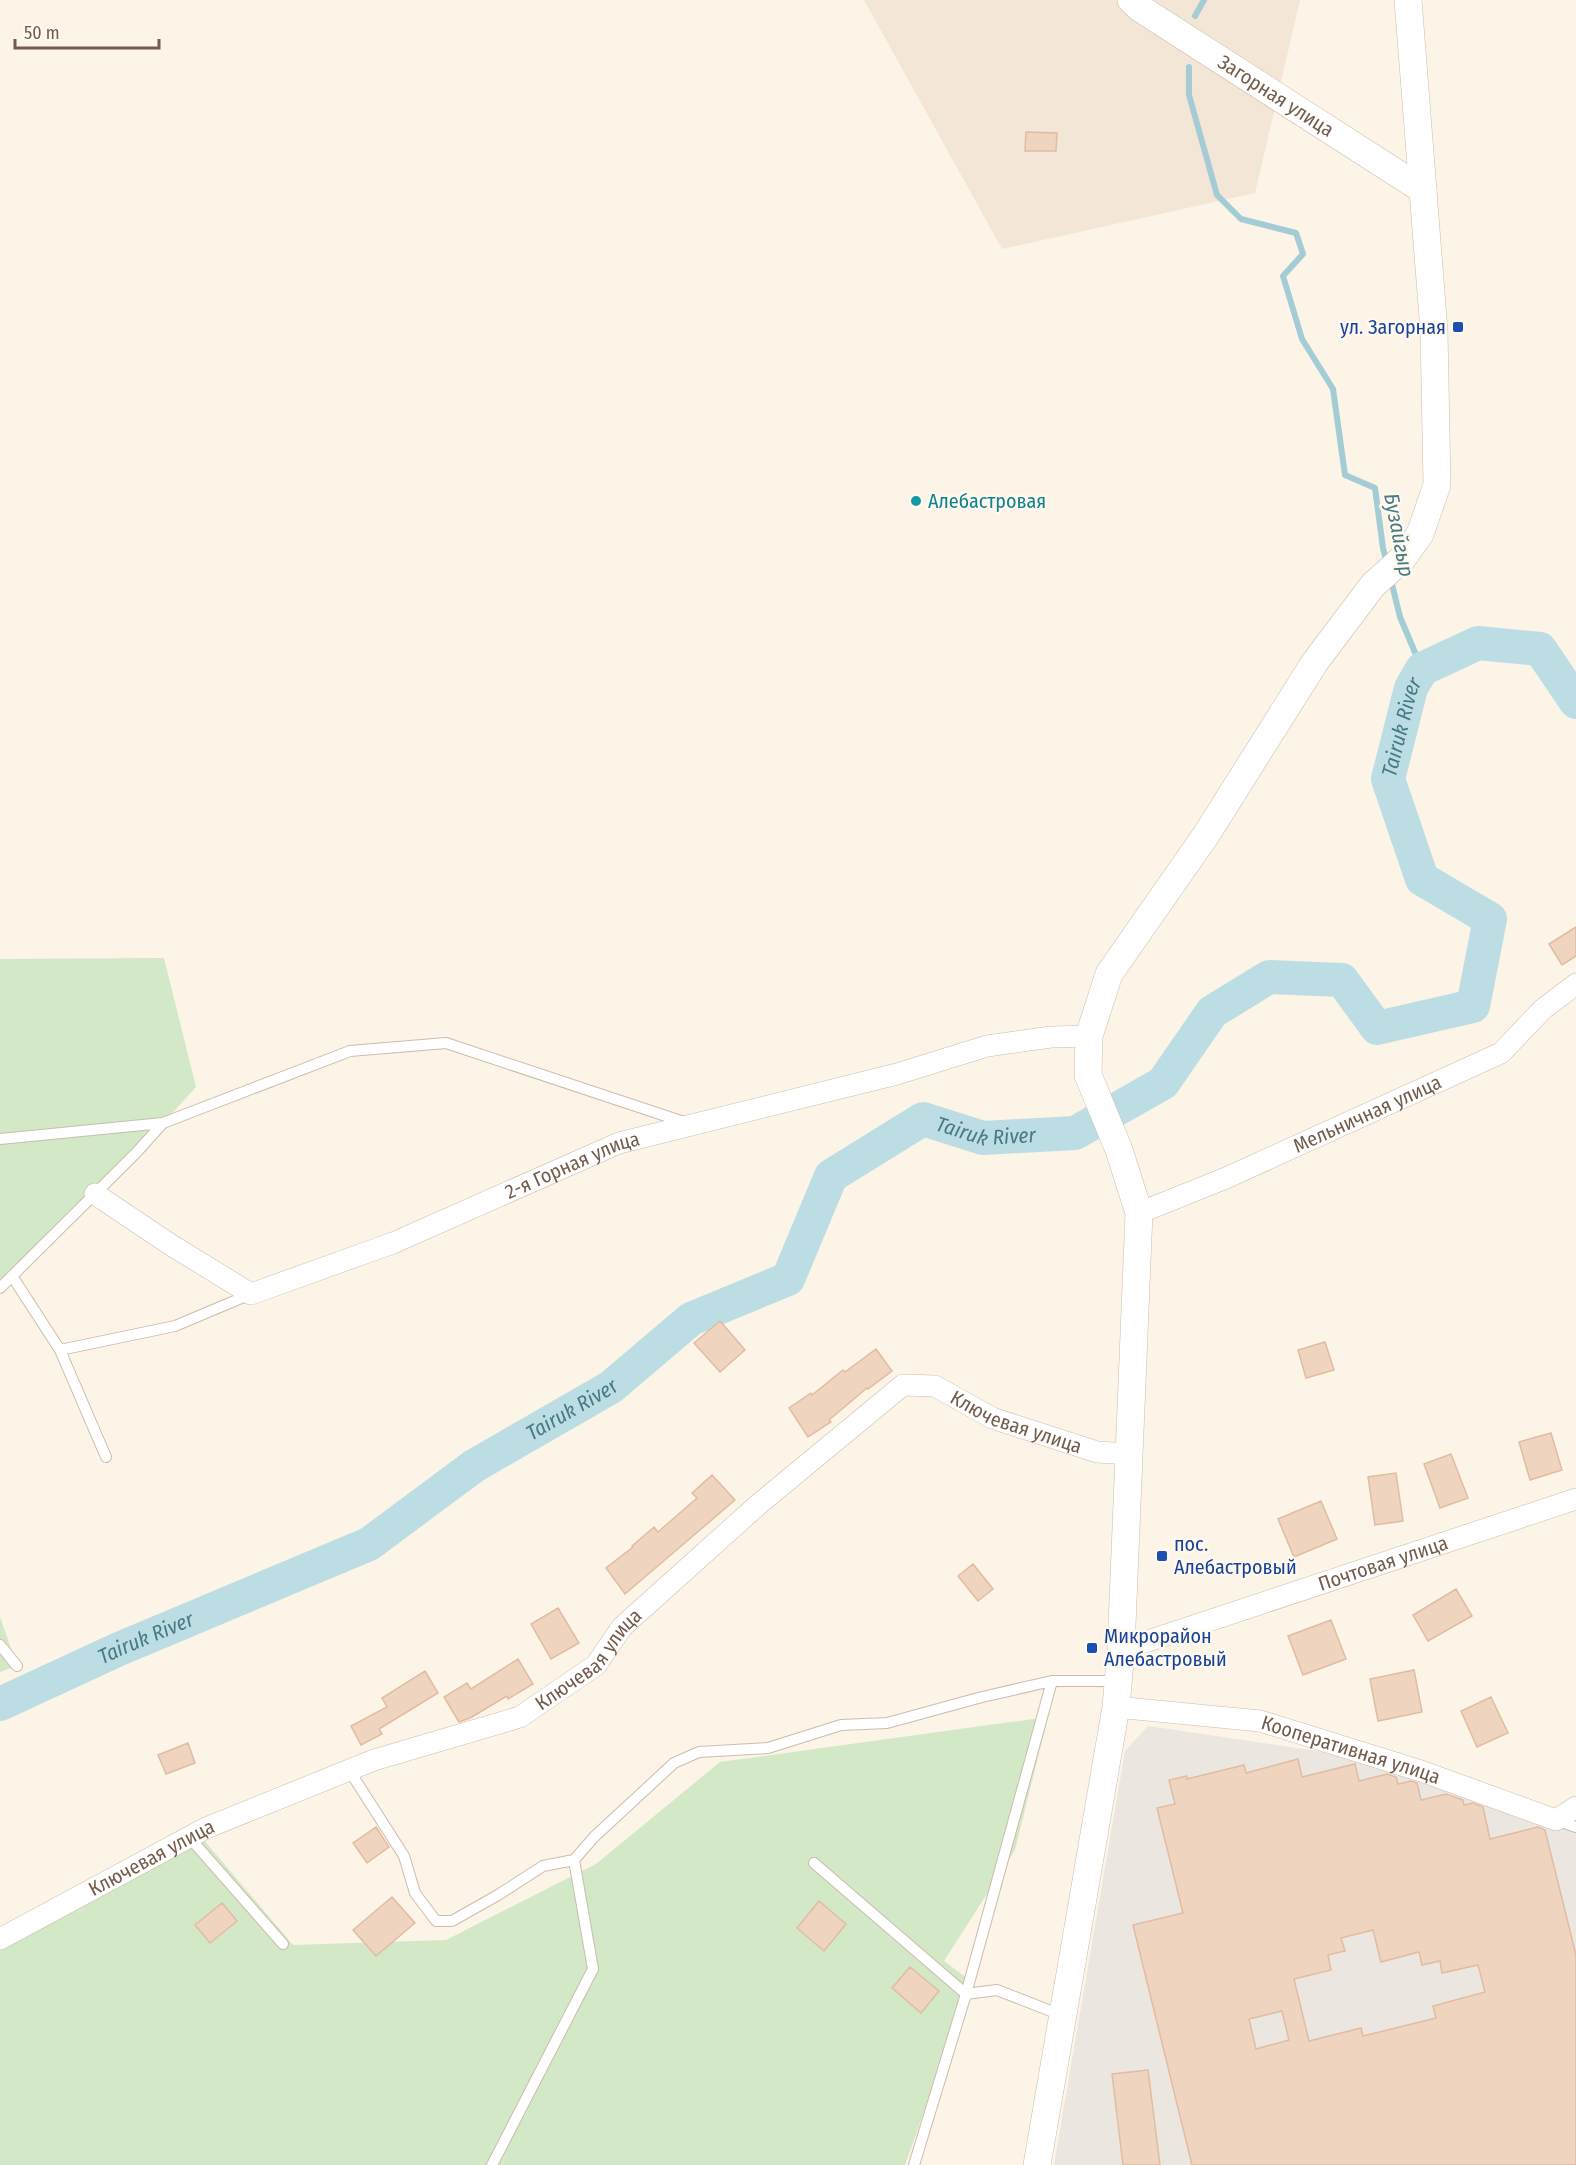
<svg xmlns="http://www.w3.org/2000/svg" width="1576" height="2165" font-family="'Fira Sans Condensed',sans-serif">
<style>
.residential{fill:#f3e6d6}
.industrial{fill:#ece6e1}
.green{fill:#d3e8c6}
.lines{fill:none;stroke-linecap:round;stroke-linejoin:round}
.stream{stroke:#a3ccd5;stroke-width:6}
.river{stroke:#bddde4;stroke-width:34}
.building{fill:#efd4c0;stroke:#e1bca2;stroke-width:1.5;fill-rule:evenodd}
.service-casing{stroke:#cdbcae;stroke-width:12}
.minor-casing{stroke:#cdbcae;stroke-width:22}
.tertiary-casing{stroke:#cdbcae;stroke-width:28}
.service{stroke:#fff;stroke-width:10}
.minor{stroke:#fff;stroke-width:21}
.tertiary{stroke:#fff;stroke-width:27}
.transit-dot{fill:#1a4fb4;stroke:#fef8ee;stroke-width:2}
.culture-dot{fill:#0f9aa8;stroke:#fef8ee;stroke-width:2}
.labels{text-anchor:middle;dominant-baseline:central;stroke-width:5;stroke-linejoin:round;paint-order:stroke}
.street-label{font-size:20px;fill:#745c4d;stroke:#fef8ee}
.transit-label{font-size:20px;fill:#164399;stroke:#fef8ee;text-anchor:start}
.culture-label{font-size:20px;fill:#0d838f;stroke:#fef8ee;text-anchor:start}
.water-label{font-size:21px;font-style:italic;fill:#477a86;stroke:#fef8ee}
</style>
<rect width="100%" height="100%" fill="#fbf4e7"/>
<path class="residential" d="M864 0H1300L1255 193 1002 249Z"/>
<path class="industrial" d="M1148 1726 1364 1758 1576 1819V2165H1054L1125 1751Z"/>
<path class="green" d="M164 958 196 1087 123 1167 0 1288V959Z
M0 1617 17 1666 0 1672Z
M1048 1717 1015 1850 944 1961 971 1981 905 2165H0V1945L203 1839 293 1945 446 1940 596 1864 720 1762Z"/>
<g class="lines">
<path class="stream" d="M1195 16 1204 0
M1189 67V95L1217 195 1241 219 1296 233 1303 254 1283 276 1302 339 1333 389 1345 475 1375 488 1383 548 1387 564
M1391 580 1400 617 1422 669"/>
<path class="river" id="s1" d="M0 1704 119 1649 369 1544 474 1466 611 1387 691 1319 788 1279 831 1176 923 1119 983 1138 1075 1133 1163 1083 1212 1012 1269 977 1342 980 1377 1028 1473 1006 1490 919 1422 879 1388 779 1411 688 1422 669 1478 643 1540 649 1576 702"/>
</g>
<path class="building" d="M1026 132 1057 133 1056 151H1025Z
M1576 927V956L1562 965 1549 944Z
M720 1321 745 1350 720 1372 694 1343Z
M1325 1342 1334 1370 1306 1378 1298 1350Z
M876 1349 892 1371 868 1389 867 1388 829 1420 831 1422 808 1437 789 1408 811 1393 812 1395 843 1370 845 1372Z
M1551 1433 1562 1470 1530 1480 1519 1442Z
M1451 1454 1468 1498 1440 1508 1424 1464Z
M1396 1473 1403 1521 1375 1525 1368 1477Z
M712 1475 735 1500 625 1594 606 1568 633 1547 632 1546 654 1527 658 1532 697 1498 692 1493Z
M1321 1501 1337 1539 1294 1557 1278 1519Z
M973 1564 993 1589 978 1601 958 1576Z
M1456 1589 1472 1616 1428 1641 1413 1615Z
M558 1608 579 1643 551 1659 531 1624Z
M1331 1620 1346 1659 1303 1675 1288 1636Z
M518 1659 533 1684 508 1699 507 1696 470 1718 459 1722 444 1697 467 1683 471 1689Z
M1414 1670 1422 1712 1378 1721 1370 1679Z
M425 1671 438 1693 379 1729 382 1734 361 1745 351 1726 387 1707 382 1698Z
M1491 1697 1508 1733 1477 1747 1461 1711Z
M188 1743 195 1763 166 1774 158 1755Z
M1298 1759 1302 1777 1355 1764 1359 1781 1387 1774 1396 1777 1398 1784 1411 1781 1417 1783 1421 1800 1446 1794 1463 1800 1464 1805 1473 1803 1483 1807 1490 1839 1538 1827 1545 1830 1576 1955V2165H1192L1133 1925 1183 1913 1157 1808 1175 1804 1169 1780 1187 1776V1779L1244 1765 1246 1773ZM1373 1930 1381 1962 1419 1952 1422 1965 1440 1961 1442 1973 1478 1965 1485 1992 1433 2006 1436 2018 1363 2036 1361 2028 1309 2041 1294 1979 1331 1970 1328 1955 1345 1951 1341 1938ZM1282 2011 1289 2040 1256 2049 1249 2019Z
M376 1827 389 1847 367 1863 353 1843Z
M392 1897 415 1923 376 1956 353 1930Z
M819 1901 846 1924 824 1951 797 1928Z
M222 1903 237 1921 210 1943 195 1925Z
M910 1967 939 1991 921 2013 892 1988Z
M1148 2070 1160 2165H1123L1112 2074Z"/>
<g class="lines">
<g class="service-casing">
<path id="service" d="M0 1139 163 1123
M12 1276 60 1350 106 1457
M0 1288 136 1153 163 1123 350 1051 446 1043 687 1123
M60 1350 175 1326 251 1294
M0 1645 17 1666
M349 1770 404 1856 415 1893 436 1921H452L498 1895 543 1866 574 1860
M1556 1820 1576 1827
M189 1837 283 1944
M814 1863 966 1994 1052 1681
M492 2165 593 1969 574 1860 594 1837 674 1763 699 1752 768 1748 841 1725 887 1723 982 1697 1052 1681H1118
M914 2165 966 1994 997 1990 1061 2015"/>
</g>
<g class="minor-casing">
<g id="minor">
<path id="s2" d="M95 1194 171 1245 251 1294 393 1243 619 1143 897 1074 987 1046 1051 1037 1089 1036"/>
<path id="s3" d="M1139 1213 1226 1178 1501 1053 1543 1009 1576 984"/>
<path id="s4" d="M1121 1650 1576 1499"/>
<path id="s5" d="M1116 1707 1260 1721 1421 1771 1556 1820 1576 1807"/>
<path id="s6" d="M0 1939 206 1828 374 1760 520 1717 596 1665 622 1627 759 1504 903 1385 935 1386 992 1418 1097 1452 1129 1454"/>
</g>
</g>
<g class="tertiary-casing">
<g id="tertiary">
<path id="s7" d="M1131 0 1141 9 1423 190"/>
<path d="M1037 2165 1116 1707 1121 1650 1139 1213 1119 1150 1088 1075 1089 1036 1109 974 1206 835 1315 662 1373 585 1402 559 1420 534 1437 485 1434 331 1408 0"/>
</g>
</g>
<use href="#service" class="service"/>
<use href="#minor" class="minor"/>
<use href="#tertiary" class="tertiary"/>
</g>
<g class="transit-dot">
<rect x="1452" y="321" width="12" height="12" rx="3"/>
<rect x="1156" y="1550" width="12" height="12" rx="3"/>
<rect x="1086" y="1642" width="12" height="12" rx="3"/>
</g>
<circle class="culture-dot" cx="916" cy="501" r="6"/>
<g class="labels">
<g class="street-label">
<text stroke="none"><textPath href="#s7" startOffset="174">Загорная улица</textPath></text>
<text stroke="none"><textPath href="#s3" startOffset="249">Мельничная улица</textPath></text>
<text stroke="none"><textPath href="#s2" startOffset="532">2-я Горная улица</textPath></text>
<text stroke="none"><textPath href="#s6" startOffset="1198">Ключевая улица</textPath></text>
<text stroke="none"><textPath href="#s4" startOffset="276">Почтовая улица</textPath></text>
<text stroke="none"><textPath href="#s6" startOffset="658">Ключевая улица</textPath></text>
<text stroke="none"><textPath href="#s5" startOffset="240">Кооперативная улица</textPath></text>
<text stroke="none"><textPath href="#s6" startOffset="172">Ключевая улица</textPath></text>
</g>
<g class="transit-label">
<text x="1446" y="327" text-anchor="end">ул. Загорная</text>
<text x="1174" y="1544">пос.<tspan x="1174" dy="23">Алебастровый</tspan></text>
<text x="1104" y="1636">Микрорайон<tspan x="1104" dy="23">Алебастровый</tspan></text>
</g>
<g class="culture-label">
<text x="928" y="501">Алебастровая</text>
</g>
<g class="water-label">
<text transform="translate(1399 535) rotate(79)">Бузайгыр</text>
<text stroke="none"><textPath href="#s1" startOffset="2088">Tairuk River</textPath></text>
<text stroke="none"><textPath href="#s1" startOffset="1186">Tairuk River</textPath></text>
<text stroke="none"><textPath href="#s1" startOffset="646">Tairuk River</textPath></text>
<text stroke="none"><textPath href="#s1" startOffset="160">Tairuk River</textPath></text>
</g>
</g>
<path d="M15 39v9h144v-9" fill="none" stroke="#745c4d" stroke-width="3"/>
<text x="24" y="39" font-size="18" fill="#745c4d" stroke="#fef8ee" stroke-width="4.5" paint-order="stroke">50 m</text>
</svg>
